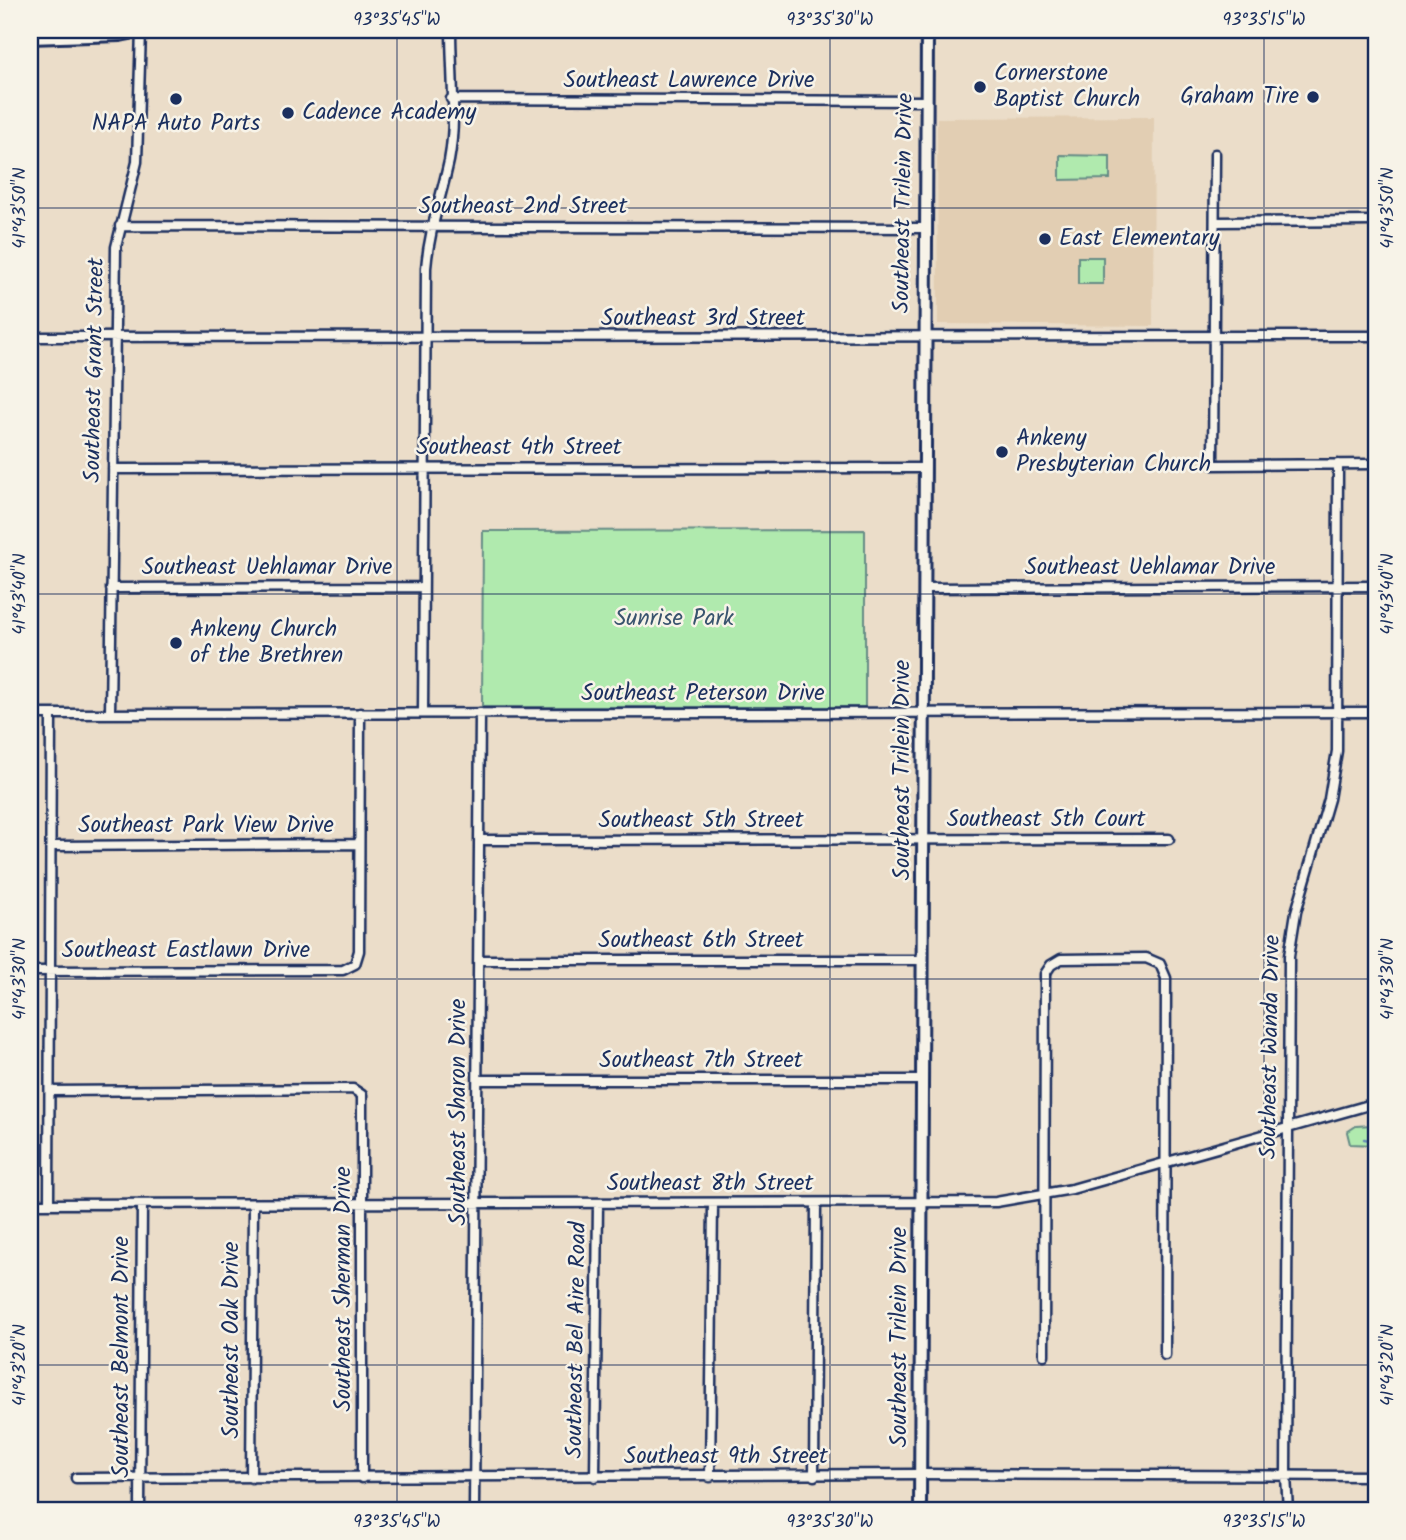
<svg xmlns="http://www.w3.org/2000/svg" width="1406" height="1540" font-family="Kalam,sans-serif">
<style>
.built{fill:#e2ceb3}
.green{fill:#b0eaae;stroke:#668c86;stroke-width:2}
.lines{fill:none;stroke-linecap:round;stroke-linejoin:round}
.stream{stroke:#6588b6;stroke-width:2.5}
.minor-casing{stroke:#1b2f5e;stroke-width:13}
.tertiary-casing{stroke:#1b2f5e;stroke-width:16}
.secondary-casing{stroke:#1b2f5e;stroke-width:18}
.minor{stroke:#f7f3e8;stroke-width:8}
.tertiary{stroke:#f7f3e8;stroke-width:10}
.secondary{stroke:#f7f3e8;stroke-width:12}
.ticks{fill:none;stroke:#1b2f5e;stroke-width:2;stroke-opacity:0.45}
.poi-dot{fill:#1b2f5e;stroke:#f7f3e8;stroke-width:2.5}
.labels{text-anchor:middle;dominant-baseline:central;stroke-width:5;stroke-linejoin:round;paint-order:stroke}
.poi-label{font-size:23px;fill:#1b2f5e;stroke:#f7f3e8;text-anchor:start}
.street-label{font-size:23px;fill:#1b2f5e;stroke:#f7f3e8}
.park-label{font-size:23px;fill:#39546e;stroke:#f7f3e8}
.neatline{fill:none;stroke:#1b2f5e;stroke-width:2.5}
.ticks-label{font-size:18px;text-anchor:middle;fill:#1b2f5e}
</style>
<rect width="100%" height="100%" fill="#ebddc9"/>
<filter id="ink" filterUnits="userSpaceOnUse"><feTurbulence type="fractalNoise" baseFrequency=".0143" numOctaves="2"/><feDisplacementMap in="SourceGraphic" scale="14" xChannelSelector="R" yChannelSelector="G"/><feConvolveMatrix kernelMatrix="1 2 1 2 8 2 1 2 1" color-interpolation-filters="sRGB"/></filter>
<g filter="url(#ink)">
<path class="built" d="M1154 117 1153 326 938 324 937 118Z"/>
<path class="green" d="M1060 155 1110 156V179L1060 180Z
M1078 257H1103V284H1078Z
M865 530V707H482L483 531Z
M1372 1125 1376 1127V1145L1350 1144 1347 1132 1356 1126Z"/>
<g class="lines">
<path class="stream" d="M1364 1139 1376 1141"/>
<g class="minor-casing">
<path id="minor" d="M451 99 926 101
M1215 154 1213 465 1376 464
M1215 222 1376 221
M120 226 925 228
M30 337 1376 336
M113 469 924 468
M111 588 423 587
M924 588 1376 586
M423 713 426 268C429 231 441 198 449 161 457 119 451 72 451 30
M30 714 1376 712
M110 714 116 247 137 162 141 30
M479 840 1169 839
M53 846 359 844
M479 960H923
M30 971 343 970 355 964 359 951 360 713
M479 1080H923
M50 1091 353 1089 362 1095V1478
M30 1204 996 1202 1072 1189 1376 1103
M49 1204 51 714
M1044 1355 1045 974 1051 965 1061 959 1146 958 1160 964 1166 978 1165 1355
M814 1476 816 1203
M595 1477 598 1203
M710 1477 713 1203
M76 1478 920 1474 1376 1476
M251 1478 253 1204
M140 1510 142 1204
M474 1510 480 713
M1288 1510 1286 1476 1289 956 1296 912 1329 799 1337 751 1338 464"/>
</g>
<g class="tertiary-casing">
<path id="tertiary" d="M920 1510 927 30"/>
</g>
<g class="secondary-casing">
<path id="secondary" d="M30 37 120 34 140 30"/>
</g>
<use href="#minor" class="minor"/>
<use href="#tertiary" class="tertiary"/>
<use href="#secondary" class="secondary"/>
</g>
</g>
<path class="ticks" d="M397 30V1510M830 30V1510M1264 30V1510M30 208H1376M30 594H1376M30 979H1376M30 1365H1376"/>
<g class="poi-dot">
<circle cx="980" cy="87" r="7"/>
<circle cx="1313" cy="97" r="7"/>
<circle cx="176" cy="99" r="7"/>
<circle cx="288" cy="113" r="7"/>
<circle cx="1045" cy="239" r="7"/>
<circle cx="1002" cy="452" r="7"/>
<circle cx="176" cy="643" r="7"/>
</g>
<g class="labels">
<g class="poi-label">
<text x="994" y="74">Cornerstone<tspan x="994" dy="26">Baptist Church</tspan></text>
<text x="1299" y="97" text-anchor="end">Graham Tire</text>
<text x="302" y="113">Cadence Academy</text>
<text x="176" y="124" text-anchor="middle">NAPA Auto Parts</text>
<text x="1059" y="239">East Elementary</text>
<text x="1016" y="439">Ankeny<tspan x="1016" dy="26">Presbyterian Church</tspan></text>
<text x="190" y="630">Ankeny Church<tspan x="190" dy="26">of the Brethren</tspan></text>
</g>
<g class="street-label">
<text x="689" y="81">Southeast Lawrence Drive</text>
<text transform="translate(904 203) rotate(-89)">Southeast Trilein Drive</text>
<text x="523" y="207">Southeast 2nd Street</text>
<text x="703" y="319">Southeast 3rd Street</text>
<text transform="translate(95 370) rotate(-89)">Southeast Grant Street</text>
<text x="519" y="448">Southeast 4th Street</text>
<text x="267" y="568">Southeast Uehlamar Drive</text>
<text x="1150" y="568">Southeast Uehlamar Drive</text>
<text x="703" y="694">Southeast Peterson Drive</text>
<text transform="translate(903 770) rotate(-90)">Southeast Trilein Drive</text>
<text x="1046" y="820">Southeast 5th Court</text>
<text x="701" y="821">Southeast 5th Street</text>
<text x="206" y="826">Southeast Park View Drive</text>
<text x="701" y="941">Southeast 6th Street</text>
<text x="186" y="951">Southeast Eastlawn Drive</text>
<text transform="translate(1271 1047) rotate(-89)">Southeast Wanda Drive</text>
<text x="701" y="1061">Southeast 7th Street</text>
<text transform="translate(459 1112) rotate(-90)">Southeast Sharon Drive</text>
<text x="710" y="1184">Southeast 8th Street</text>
<text transform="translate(344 1289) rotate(-90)">Southeast Sherman Drive</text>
<text transform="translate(900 1337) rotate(-90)">Southeast Trilein Drive</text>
<text transform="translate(232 1340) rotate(-90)">Southeast Oak Drive</text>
<text transform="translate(577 1340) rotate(-89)">Southeast Bel Aire Road</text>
<text transform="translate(122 1357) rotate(-90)">Southeast Belmont Drive</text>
<text x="726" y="1457">Southeast 9th Street</text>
</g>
<g class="park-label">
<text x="674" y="619">Sunrise Park</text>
</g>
</g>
<rect width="1406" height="1540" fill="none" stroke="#f7f3e8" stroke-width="77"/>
<rect x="38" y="38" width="1330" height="1464" class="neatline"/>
<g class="ticks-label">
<text x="397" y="25">93°35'45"W</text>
<text x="830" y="25">93°35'30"W</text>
<text x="1264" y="25">93°35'15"W</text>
<text transform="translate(19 208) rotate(-90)" y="6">41°43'50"N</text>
<text transform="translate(1387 208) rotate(-90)" y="6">41°43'50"N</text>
<text transform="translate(19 594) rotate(-90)" y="6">41°43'40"N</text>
<text transform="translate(1387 594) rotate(-90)" y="6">41°43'40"N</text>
<text transform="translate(19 979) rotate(-90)" y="6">41°43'30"N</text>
<text transform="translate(1387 979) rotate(-90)" y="6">41°43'30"N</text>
<text transform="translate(19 1365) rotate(-90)" y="6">41°43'20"N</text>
<text transform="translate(1387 1365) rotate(-90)" y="6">41°43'20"N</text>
<text x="397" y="1527">93°35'45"W</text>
<text x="830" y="1527">93°35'30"W</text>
<text x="1264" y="1527">93°35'15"W</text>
</g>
</svg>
